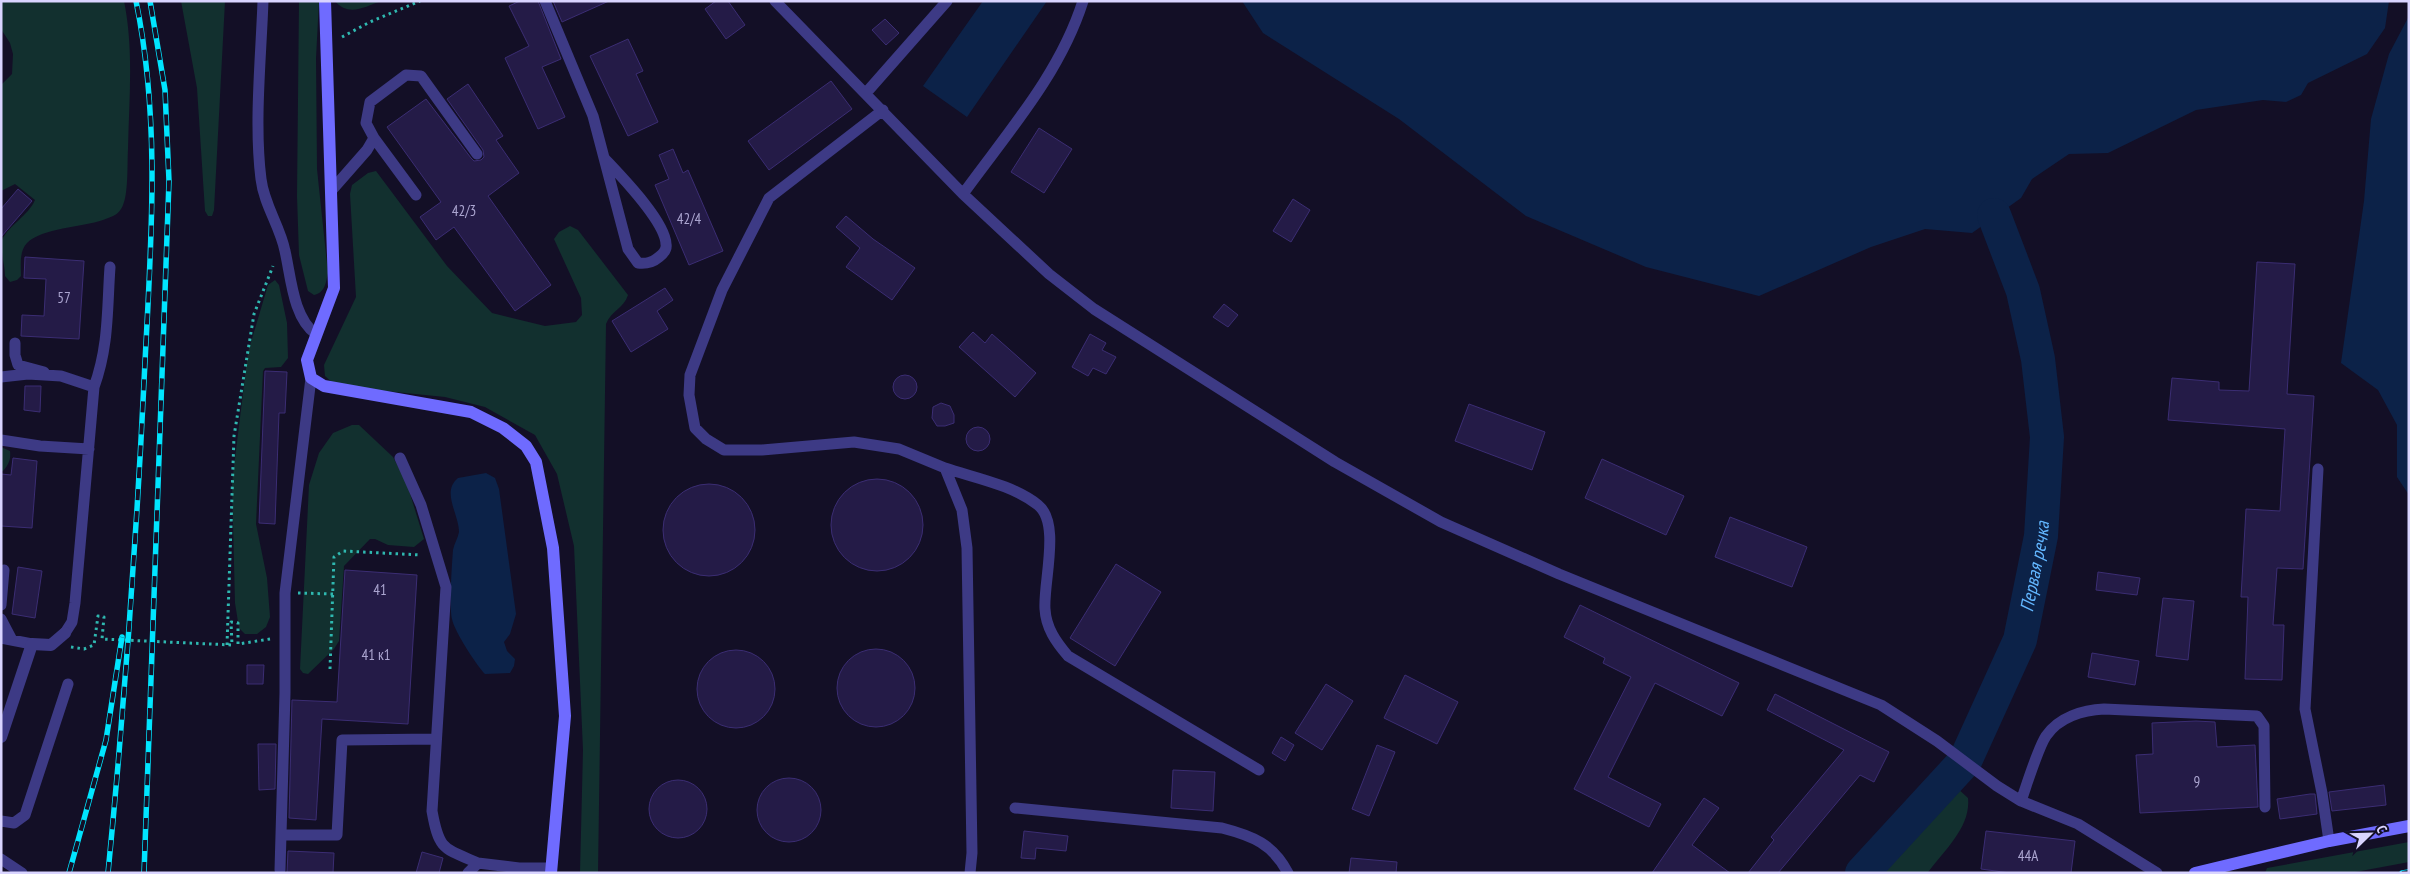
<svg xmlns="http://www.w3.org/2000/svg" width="2410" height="874" font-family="'PT Sans Narrow',sans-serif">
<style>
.green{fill:#12302f}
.water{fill:#0c2248}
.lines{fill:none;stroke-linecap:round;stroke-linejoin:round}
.river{stroke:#0c2248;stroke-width:34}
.building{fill:#241b47;stroke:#3b2d73}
.path{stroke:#2fb8b0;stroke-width:3;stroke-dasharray:2.5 4;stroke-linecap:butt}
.lane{stroke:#3d3a85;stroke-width:11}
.street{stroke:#3d3a85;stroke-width:12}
.secondary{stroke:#6f6bff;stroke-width:12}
.rail-casing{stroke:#00e5ff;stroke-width:5.5}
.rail{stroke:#130f26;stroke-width:4;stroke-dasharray:11;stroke-linecap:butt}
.labels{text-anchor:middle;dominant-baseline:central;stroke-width:4;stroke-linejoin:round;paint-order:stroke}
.number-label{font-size:15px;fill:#aca6d1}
.water-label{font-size:19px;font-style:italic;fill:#62b6ff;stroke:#130f26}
</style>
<rect width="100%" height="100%" fill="#130f26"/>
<path class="green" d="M1 1H124C134 50 129 99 128 149 127 163 129 198 121 209 117 216 110 217 103 220 82 227 42 228 27 243 19 251 21 266 21 276L17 280 10 282 5 276C5 265 0 251 2 240 9 225 28 216 35 200L15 184 1 191V85L12 74 13 54 10 43 1 29Z
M181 1H225L214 210 212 216H208L205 211 197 88Z
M299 1H319L316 58 317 169 328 273C326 282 325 293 314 295L308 291 299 255 297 196Z
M335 1H381C365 7 348 17 335 1Z
M376 171 447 266 492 313 545 326 576 322 582 315 581 298 554 239 559 232 570 226 578 230 628 295C624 308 611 311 606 324L598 873H580L583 750 574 546 557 474 535 435 485 407 445 397 336 386 325 376 324 365 356 297 350 194 352 185 368 173Z
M275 280 279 285 287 323 288 358 281 367 265 368 263 371 256 524 267 578 270 617 266 627 257 634H245L239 628 235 603 232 483 248 352 268 285Z
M352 425H359L393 457 407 484 424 539 414 547 388 545 375 539H370L344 566 339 641 334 649 308 674 303 673 300 669 309 485 319 453 333 433Z
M1 447 10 451C11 459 9 464 3 471H1Z
M1944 781 1956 787 1968 798C1971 826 1946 849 1929 871L1927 873H1862L1936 784Z
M2409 842V862L2350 873H2265L2267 868Z"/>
<path class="water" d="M983 1H1047L967 117 923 86Z
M1242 1H2389L2385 28 2367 54 2308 83 2301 95 2286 102 2263 100 2196 110 2108 153 2069 154 2032 179 2021 198 1972 233 1925 229 1871 247 1759 296 1646 267 1526 216 1399 119 1263 33Z
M2409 16V495L2397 477V425L2378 390 2341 363 2364 201 2371 119 2389 54Z
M486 473 495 478 499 489 516 614 510 634 504 642 507 651 515 659 514 666 510 673 485 674C477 666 454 631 452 619 449 607 452 563 453 550 454 544 458 538 459 532 459 514 441 492 458 478Z"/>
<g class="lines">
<path class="river" id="s1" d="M1862 873 1965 761 2020 640 2041 536 2047 437 2038 359 2023 291 1994 215"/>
</g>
<path class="building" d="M520 1H538L561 59 542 67 565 117 538 129 505 58 529 46 509 6Z
M553 1H609L562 22Z
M716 1H728L745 25 726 39 705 9Z
M885 19 899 33 886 45 872 30Z
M628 39 643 71 636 74 658 122 628 136 590 56Z
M831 81 852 109 769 170 748 141Z
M468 84 503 136 496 140 519 173 488 196 551 285 515 311 454 227 436 240 420 217 441 202 387 127 426 99 471 158 474 161 481 160 484 157 483 150 447 99Z
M1039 128 1072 149 1044 193 1011 172Z
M673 149 683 173 688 170 723 251 689 265 655 185 669 179 659 155Z
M18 189 32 201 1 237V209Z
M1293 199 1310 210 1291 242 1273 231Z
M846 216 873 239 915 268 892 300 846 267 860 248 836 227Z
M25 257 84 261 79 339 21 336 22 315 44 316 46 279 24 278Z
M2257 262 2295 264 2287 394 2314 396 2303 569 2277 568 2273 625H2284L2282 680 2245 679 2248 597H2241L2246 509 2280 511 2285 429 2168 420 2172 378 2219 382V390L2249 391Z
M665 288 673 300 657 311 668 329 631 352 612 321Z
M1224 304 1238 315 1228 327 1213 317Z
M973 332 985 343 992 334 1036 373 1015 397 959 347Z
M1090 334 1106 343 1102 350 1116 357 1106 374 1093 368 1088 376 1072 367Z
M265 371 287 372 285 413H279L275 524 259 523Z
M893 387a12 12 0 1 1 24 0a12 12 0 1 1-24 0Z
M25 386H41L40 412 24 410Z
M941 403 950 406 954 415V423L945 426H937L932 418 933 407Z
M1469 404 1545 432 1532 470 1455 441Z
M966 439a12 12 0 1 1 24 0a12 12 0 1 1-24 0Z
M13 458 37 461 32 528 1 526V474L11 475Z
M1602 459 1684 496 1666 535 1585 498Z
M831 525a46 46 0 1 1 92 0a46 46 0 1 1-92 0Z
M663 530a46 46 0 1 1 92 0a46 46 0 1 1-92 0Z
M1730 517 1807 547 1792 587 1715 557Z
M1116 564 1161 592 1115 666 1070 638Z
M18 567 42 571 35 618 12 614Z
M345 570 417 575 408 724 322 719 316 820 289 818 292 700 337 702Z
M2098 572 2140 578 2137 595 2096 590Z
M2163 598 2194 601 2188 660 2156 656Z
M1580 605 1739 683 1722 716 1655 683 1608 777 1661 804 1649 827 1574 789 1631 677 1603 663 1605 658 1564 637Z
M837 688a39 39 0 1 1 78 0a39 39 0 1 1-78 0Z
M697 689a39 39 0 1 1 78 0a39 39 0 1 1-78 0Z
M2092 653 2139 661 2135 685 2088 677Z
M247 665H264L263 684H247Z
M1405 675 1458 702 1437 744 1384 718Z
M1326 684 1353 701 1322 750 1295 733Z
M1775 694 1889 752 1874 782 1860 775 1778 873H1748L1774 840 1771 837 1844 750 1767 710Z
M2196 721 2215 722 2217 747 2255 745 2258 807 2140 813 2136 755 2153 754 2152 723Z
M1281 737 1294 745 1285 761 1272 753Z
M258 744H276L275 789 259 790Z
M1377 745 1395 752 1369 816 1352 809Z
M1173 770 1215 772 1213 811 1171 808Z
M757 810a32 32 0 1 1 64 0a32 32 0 1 1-64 0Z
M649 809a29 29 0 1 1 58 0a29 29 0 1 1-58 0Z
M2384 785 2386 805 2332 811 2329 792Z
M2310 794H2315L2317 814 2280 819 2277 799Z
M1704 798 1719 808 1692 845 1730 873H1652Z
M1024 831 1068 836 1066 851 1036 848 1035 859 1021 858Z
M1986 831 2075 841 2071 873H2010L1981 869Z
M288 851 334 853 333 873H287Z
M422 852 443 858 439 873H416Z
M1351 858 1397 862 1396 873H1349Z"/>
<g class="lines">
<path class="path" d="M342 37 370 22 420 1
M298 593 333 594
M227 645 234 436 254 314 273 266
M71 647 84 649 94 645 98 616 104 617 102 639 232 645 231 622 238 623V644L270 639
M330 669 334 557 343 551 421 555"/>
<path class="lane" d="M263 1C261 58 254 124 261 179 264 205 280 226 285 251 291 277 293 318 316 334
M545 1 593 116 628 249 638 263C646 264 652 263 659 257 663 254 667 249 666 244 665 221 621 176 605 159
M775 1 963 194 1049 274 1094 309 1335 462 1441 522 1559 574 1881 705 1937 741 1997 786 2021 801 2078 824 2157 873
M866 93 947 1
M883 110 769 198 722 290 690 375 689 395 695 428 706 439 724 450H762L854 442 899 449 945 468 962 510 967 548 972 853 970 873
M374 138 366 123 370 102 406 75 421 76 477 154
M331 191 367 150 374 138 416 195
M963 194C1007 133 1060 74 1083 1
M15 343V355L18 365 44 372
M1 377 28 374 61 376 94 387
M1 440 40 446 89 449
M400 458 421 505 446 587 432 811C439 850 443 848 478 863
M945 468C975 478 1013 485 1038 505 1061 523 1043 583 1045 609 1046 628 1056 642 1068 656L1259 770
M2318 469 2305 709 2322 793 2329 841
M1 605 4 570
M1 619 12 640
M65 633 72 622 75 603 94 387C109 346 107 309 110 267
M1 638 32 644
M2021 801C2027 784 2038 748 2046 736 2059 717 2083 710 2104 709L2257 716 2264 726 2265 807
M1015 808 1222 828C1253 836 1273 844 1288 873
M1 821 14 823 25 815 68 684
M281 835H337L342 740 436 739
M1 859 22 873
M280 870 285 693V593L311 378
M468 873 478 863 519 868H551"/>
<path class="street" d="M1 737 32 644 51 645 65 633"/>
<path class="secondary" d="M325 1 334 288 307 360 311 378 324 386 471 412 503 428 526 446 536 462 553 548 565 716 551 873
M2195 873 2329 841 2409 826"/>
<g class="rail-casing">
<path id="rail" d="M69 873 106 740 122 637
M108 873C124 710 136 546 144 382 150 255 162 127 136 1
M144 873 169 181 165 90 150 1
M2402 873 2409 872"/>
</g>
<use href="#rail" class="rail"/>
</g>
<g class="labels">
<g class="number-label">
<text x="464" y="210">42/3</text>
<text x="689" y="218">42/4</text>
<text x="64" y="297">57</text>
<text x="380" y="589">41</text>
<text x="376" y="654">41 к1</text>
<text x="2197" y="781">9</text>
<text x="2028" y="855">44А</text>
</g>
<g class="water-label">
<text stroke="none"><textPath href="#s1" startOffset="360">Первая речка</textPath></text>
</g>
</g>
<rect width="2410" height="874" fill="none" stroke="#d9d4ff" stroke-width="5"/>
<g transform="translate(2370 834) rotate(67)" stroke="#130f26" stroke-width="4" paint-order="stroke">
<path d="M0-4L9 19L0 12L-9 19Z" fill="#d9d4ff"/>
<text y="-8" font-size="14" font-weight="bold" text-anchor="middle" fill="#d9d4ff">С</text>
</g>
</svg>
